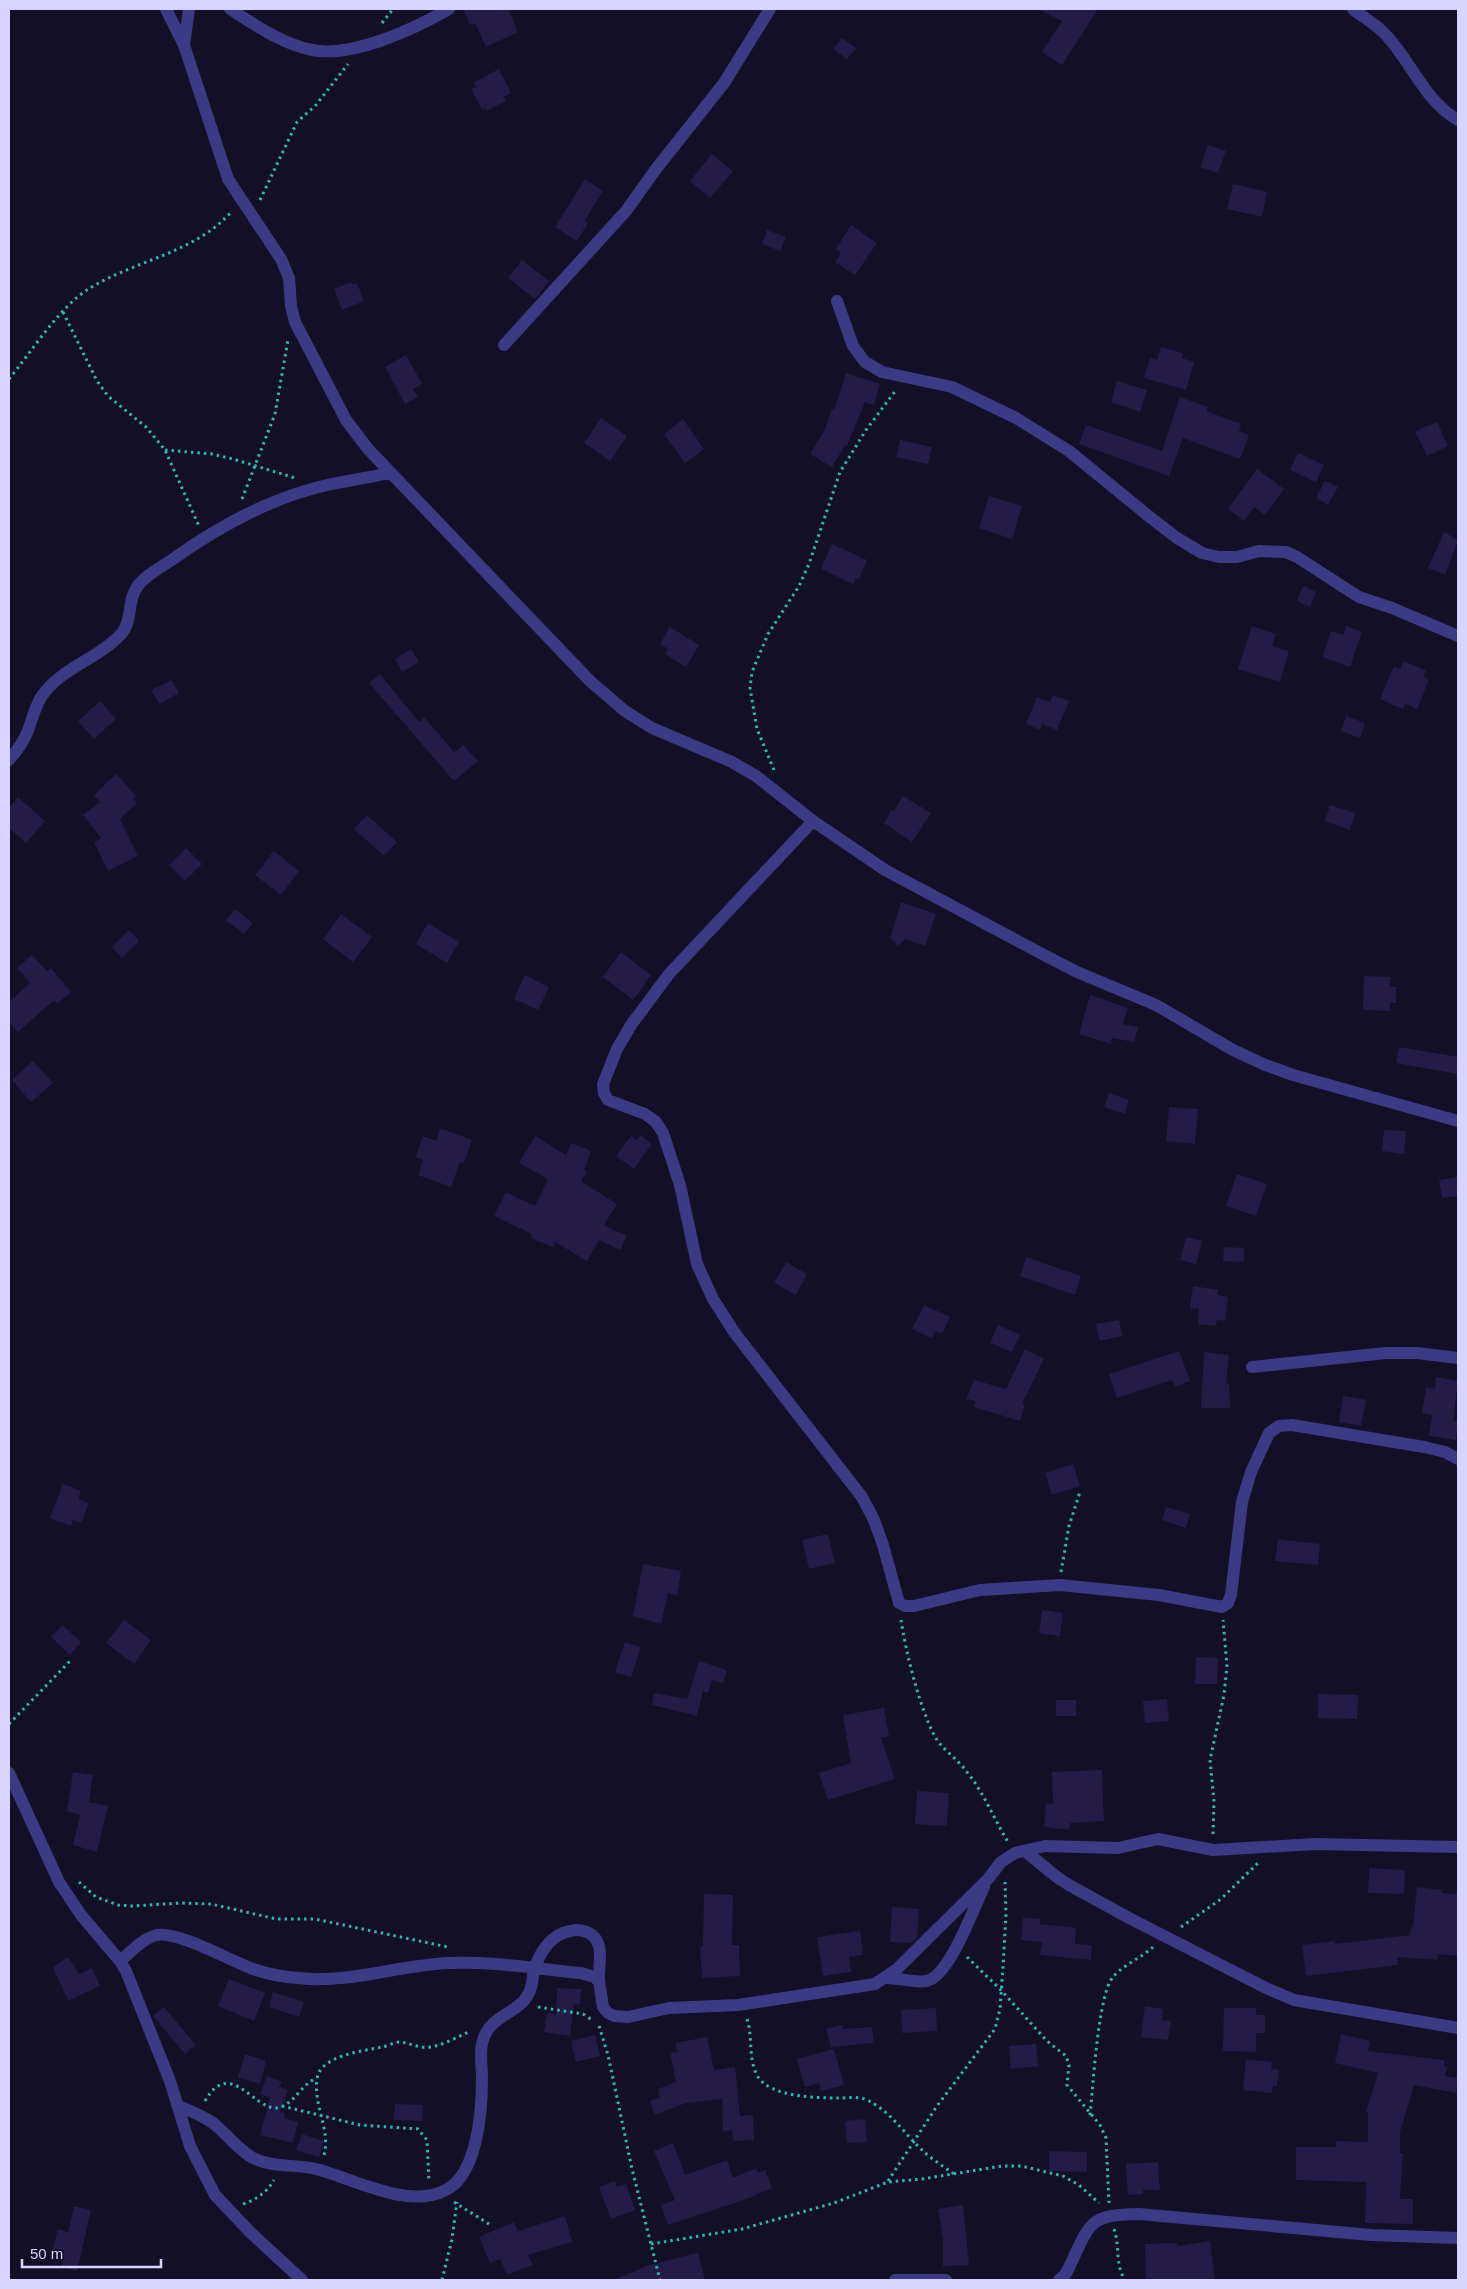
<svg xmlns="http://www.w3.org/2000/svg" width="1467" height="2289" font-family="Helvetica,sans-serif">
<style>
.building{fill:#241b47}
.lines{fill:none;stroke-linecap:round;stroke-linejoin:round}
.path{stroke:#2fb8b0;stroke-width:3;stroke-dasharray:2.5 4;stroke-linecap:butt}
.minor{stroke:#3d3a85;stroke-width:12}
</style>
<rect width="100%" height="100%" fill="#130f26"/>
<path class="building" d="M463 9H508L518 32 486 47 475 23 470 25Z
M1039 9H1098L1062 65 1042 52 1062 21Z
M842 38 856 48 847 59 833 49Z
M499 69 511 93 504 97 506 101 486 111 485 108 482 110 471 89 476 87 474 82Z
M1208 145 1226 151 1218 173 1200 167Z
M712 154 733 171 710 198 690 181Z
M585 179 603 191 585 220 588 223 577 241 555 227Z
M1233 184 1267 192 1262 217 1227 209Z
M851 225 877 243 855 275 835 262 841 253 836 249Z
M767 230 786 237 780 251 762 244Z
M522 260 549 281 535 299 508 278Z
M351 282 352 284 357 283 364 301 342 310 334 289Z
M1161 347 1183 353 1182 358 1194 362 1186 390 1144 378 1150 358 1157 360Z
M406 355 422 384 413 389 418 397 405 404 385 367Z
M846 373 880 384 874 405 865 402 847 446 845 445 832 467 810 454 825 429 832 409 834 410Z
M1117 381 1147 390 1140 412 1111 402Z
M1180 397 1208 407 1206 411 1241 424 1239 431 1249 435 1240 459 1183 438 1169 476 1079 444 1086 425 1162 451Z
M601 418 627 436 610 461 584 443Z
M683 419 704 449 685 463 664 434Z
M1437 422 1448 446 1427 456 1415 431Z
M900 440 932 447 928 464 896 457Z
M1298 453 1324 465 1316 482 1290 470Z
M1257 469 1284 489 1265 515 1254 507 1244 521 1228 509Z
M1325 481 1338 487 1328 505 1316 498Z
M989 496 1022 506 1012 539 979 528Z
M1444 532 1458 540 1445 575 1428 568Z
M832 544 867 560 859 579 856 578 853 584 821 569Z
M1303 586 1316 592 1310 607 1297 601Z
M1252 626 1276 634 1272 646 1289 651 1280 682 1238 669Z
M1346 626 1362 632 1350 667 1322 657 1331 631 1343 635Z
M670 627 699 645 686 667 665 654 668 649 660 644Z
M411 649 419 662 402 672 395 659Z
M1404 661 1426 671 1423 677 1429 680 1417 709 1405 703 1403 709 1380 699 1394 666 1400 669Z
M380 674 419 722 424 717 454 752 463 745 478 761 454 781 369 683Z
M172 680 179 693 159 704 151 690Z
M1053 695 1069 701 1057 730 1042 724 1040 730 1026 724 1037 697 1050 702Z
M100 701 116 719 94 739 78 721Z
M1346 716 1365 723 1360 738 1341 731Z
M116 774 136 796 133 799 137 803 120 819 138 856 108 871 94 842 101 838 83 815 100 802 94 795Z
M903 796 931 813 912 842 884 823 892 810 894 811Z
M18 797 45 821 26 843 9 828V808Z
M1330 805 1355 813 1350 830 1325 821Z
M367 815 397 842 384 856 354 829Z
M186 848 202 864 185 881 169 865Z
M274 851 299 871 281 895 255 875Z
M901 902 936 914 925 946 905 939 898 946 890 938Z
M235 909 253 923 244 934 226 920Z
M341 914 372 937 353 962 323 939Z
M428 923 459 942 447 963 416 944Z
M129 930 139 941 122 958 112 947Z
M621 952 651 975 633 1000 603 977Z
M32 955 47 971 51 968 71 992 57 1004 54 1000 18 1032 9 1021V1002L30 983 17 968Z
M525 975 549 987 538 1010 514 999Z
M1364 976 1390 977V987H1396V1003H1390V1011L1363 1010Z
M1090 995 1128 1008 1123 1024 1138 1027 1134 1042 1112 1038 1111 1044 1079 1034Z
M1399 1047 1458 1057V1074L1396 1063Z
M33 1061 53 1083 31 1102 12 1080Z
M1109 1093 1129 1100 1125 1114 1104 1107Z
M1169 1107 1198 1109 1195 1144 1166 1141Z
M440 1128 472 1140 464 1163 460 1162 451 1187 418 1175 423 1160 416 1157 423 1136 436 1141Z
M1384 1130 1406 1131 1404 1154 1382 1151Z
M640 1135 652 1144 634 1169 616 1156 631 1136 637 1140Z
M535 1136 566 1155 571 1143 591 1151 584 1170 587 1172 581 1181 617 1204 604 1225 627 1236 620 1250 599 1240 587 1261 555 1242 553 1247 531 1238 532 1234 494 1216 506 1192 535 1206 548 1179 519 1163Z
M1237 1174 1267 1184 1256 1216 1226 1206Z
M1458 1177V1196L1442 1198 1439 1180Z
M1186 1237 1202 1241 1196 1264 1180 1260Z
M1224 1247 1244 1248V1262L1223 1261Z
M1026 1257 1081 1276 1075 1295 1020 1276Z
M786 1262 807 1274 796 1295 774 1283Z
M1193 1286 1218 1290 1217 1295 1228 1297 1225 1321 1217 1320 1216 1326 1198 1324 1199 1309 1190 1308Z
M924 1305 950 1317 942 1334 936 1331 932 1338 912 1329Z
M1119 1320 1122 1336 1100 1341 1096 1324Z
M998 1325 1020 1335 1012 1352 990 1343Z
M1025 1349 1044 1359 1022 1404 1025 1405 1020 1421 974 1407 976 1401 966 1399 974 1380 1006 1389Z
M1179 1351 1190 1381 1175 1387 1172 1380 1117 1398 1109 1374Z
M1204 1352 1229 1355 1226 1384H1229L1230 1408H1201Z
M1436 1377 1458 1381 1453 1421 1458 1422 1456 1440 1429 1436 1432 1415 1422 1413 1426 1387 1435 1389Z
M1343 1396 1366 1400 1361 1426 1339 1422Z
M1073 1464 1080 1486 1052 1495 1045 1473Z
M63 1484 81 1491 78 1499 89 1503 81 1523 73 1520 71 1526 50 1518Z
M1166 1507 1190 1514 1186 1528 1162 1520Z
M828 1534 835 1563 809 1569 802 1540Z
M1278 1539 1320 1544 1318 1565 1275 1561Z
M643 1564 681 1571 677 1595 668 1593 661 1624 633 1616Z
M1042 1610 1063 1613 1060 1636 1039 1633Z
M124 1620 151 1640 134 1664 106 1643Z
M62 1625 81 1642 70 1655 51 1637Z
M625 1642 641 1647 631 1677 615 1672Z
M1196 1657 1218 1658 1217 1684H1195Z
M699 1661 727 1670 723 1683 712 1680 708 1693 703 1691 697 1716 652 1705 654 1693 687 1699Z
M1318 1694 1358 1695 1357 1719 1318 1718Z
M1167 1699 1169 1721 1145 1723 1143 1701Z
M1056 1700H1076V1716H1056Z
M884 1708 889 1736 881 1738 895 1779 828 1800 819 1773 851 1763 843 1715Z
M1102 1770 1104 1821 1070 1823 1069 1830 1044 1827 1046 1803 1053 1804 1052 1772Z
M73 1772 93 1775 89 1802 108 1806 97 1852 73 1845 80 1815 67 1811Z
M917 1791 949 1793 947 1826 915 1824Z
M1369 1868 1405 1870 1404 1894 1368 1893Z
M1417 1887 1442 1890V1893L1458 1894V1956L1438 1954 1437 1960 1397 1957 1398 1965 1306 1976 1302 1945 1335 1941V1944L1410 1935 1411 1927H1413Z
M704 1894 733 1895 732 1945H739L740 1976 702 1978 700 1947 703 1946Z
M892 1907 919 1909 917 1938 911 1943 890 1942Z
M1023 1918 1040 1919V1924L1076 1928 1075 1944 1092 1945 1091 1960 1040 1955 1042 1942 1021 1940Z
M860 1931 863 1955 849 1957 851 1972 823 1976 817 1937Z
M68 1957 79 1974 92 1968 100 1986 68 2001 53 1967Z
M229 1979 265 1993 254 2021 218 2006Z
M557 1988 581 1989 580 2005 574 2004 570 2036 544 2032 547 2013 556 2014Z
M273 1992 304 2002 299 2017 269 2007Z
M1145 2006 1163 2009 1162 2020 1171 2021 1168 2040 1141 2037Z
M164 2007 196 2045 185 2054 153 2016Z
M936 2008 937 2031 902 2033 901 2010Z
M1224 2008H1256V2015H1265V2033H1256V2052L1223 2051Z
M842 2025 843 2029 872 2027 874 2043 831 2047 826 2029Z
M1341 2034 1370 2041 1368 2051 1444 2060V2066L1447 2067 1445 2076 1458 2078 1456 2093 1414 2085 1400 2132V2153H1403L1400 2199H1413V2224L1365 2223 1366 2182 1296 2180V2147H1336V2141L1368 2142V2113L1366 2112 1378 2073 1335 2063Z
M595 2035 600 2056 576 2062 571 2041Z
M707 2037 714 2070 735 2067 740 2116 753 2115 754 2140 733 2141 732 2130 723 2131 722 2099 686 2103 655 2115 650 2101 660 2097 658 2089 676 2082 670 2053 677 2052 675 2043Z
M1036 2044 1038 2066 1011 2069 1009 2046Z
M834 2049 844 2085 821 2091 819 2083 805 2087 797 2059Z
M245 2054 266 2061 260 2084 238 2077Z
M1246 2059 1272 2062 1271 2069 1279 2070 1277 2086H1273L1272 2093 1243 2090Z
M267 2076 282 2082 279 2087 288 2090 280 2112 285 2113 284 2118 298 2122 293 2143 260 2135 270 2098 260 2094Z
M395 2104 423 2105 422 2121 394 2120Z
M865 2119 867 2142 847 2143 845 2121Z
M302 2134 324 2141 319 2157 296 2150Z
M673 2143 685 2175 727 2160 733 2178 756 2168 758 2173 765 2170 772 2188 744 2200 668 2225 661 2205 675 2200 654 2151Z
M1049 2151 1087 2152V2172L1049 2171Z
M1158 2162 1160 2190H1143V2194L1128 2195 1126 2164Z
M615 2181 617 2187 626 2184 635 2210 611 2219 599 2187Z
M963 2205 969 2265 943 2266V2240L938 2209Z
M74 2206 91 2210 77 2271 62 2267 63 2262 50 2259 58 2229 68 2232Z
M565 2216 572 2242 528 2255 533 2265 507 2275 500 2259 490 2263 479 2237 514 2222 518 2231Z
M1210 2241 1215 2280H1146L1145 2244 1177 2243V2246Z
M698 2253 705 2280H614L649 2265Z"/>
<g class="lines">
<path class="path" d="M382 23 393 9
M260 200 297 122 316 105 348 64
M63 312 97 381 108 396 146 427 165 450 199 526
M9 379C32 351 60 306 90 288 136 260 195 253 231 212
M165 450 212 454 233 459 295 478
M242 499 275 414 288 340
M774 770 757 729 750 688 752 672 768 634 799 586 809 564 840 472 866 430 896 390
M1061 1572 1069 1526 1080 1492
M901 1620C906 1653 919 1705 934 1735 942 1750 957 1758 967 1772 984 1793 994 1819 1008 1842
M9 1724 71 1660
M1213 1834 1214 1801 1210 1760 1224 1695 1227 1666 1223 1620
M79 1882 96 1897 118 1905 132 1906 181 1903 211 1904 276 1919H315L448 1947
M1181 1927 1221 1899 1258 1863
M967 1957 1000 1989 1047 2041 1066 2056 1069 2065 1067 2085 1100 2125 1106 2138 1109 2203
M538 2007 583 2014 592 2020
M747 2019C753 2037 748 2058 757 2075 768 2097 816 2098 838 2098 848 2098 858 2096 867 2100 890 2111 903 2132 921 2149 930 2158 943 2166 954 2174
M599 2026 608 2055 632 2169 660 2280
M205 2101C230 2057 254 2110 277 2108 294 2105 301 2084 317 2078
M282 2106 360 2125 418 2129 427 2140 429 2182
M1090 2115C1093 2088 1098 1994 1113 1977 1123 1965 1141 1958 1153 1947
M324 2155C331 2130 313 2105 317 2079 320 2055 364 2051 382 2047 388 2046 394 2042 400 2042 411 2043 420 2049 430 2047 444 2045 457 2037 469 2032
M888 2181 937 2106 995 2029 1000 2009 1003 1967 1006 1914 1005 1882
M454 2202 489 2224
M243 2204C257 2199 266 2193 274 2180
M1114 2229C1120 2246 1115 2265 1125 2280
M651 2244 742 2229 834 2203 888 2182 922 2179 1002 2166H1021L1063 2176 1079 2185 1099 2203
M442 2280 452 2239 457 2202"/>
<path class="minor" d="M166 9 184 45 228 179 281 259 289 278 291 306 295 322 346 420 368 449 590 681 625 711 652 728 732 762 756 776 813 821 885 870 1044 955 1077 972 1156 1005 1233 1050 1263 1064 1293 1075 1458 1121
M230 9C255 25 282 44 312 50 353 58 414 29 449 9
M1353 9C1364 18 1377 25 1386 35 1412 63 1424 100 1458 120
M184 45 189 9
M837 301 853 346 865 362 882 372 952 387 1016 418 1069 451 1151 518 1177 538 1202 553 1219 557H1237L1259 551 1286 552 1297 557 1359 597 1392 608 1458 636
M504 345 626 211 656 169 724 83 770 9
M9 760C17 751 25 739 29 728 33 716 36 703 44 693 64 667 101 657 122 633 133 619 127 601 137 587 146 574 164 566 176 557 221 525 269 499 323 486 345 481 367 478 390 473
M813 821 669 974 631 1025 617 1049 603 1084 604 1093 608 1100 645 1114 656 1122 663 1133 680 1185 697 1264 713 1299 734 1332 862 1497 874 1520 883 1545 899 1603 905 1606H914L980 1590 1060 1585 1159 1595 1222 1607 1228 1603 1231 1595 1242 1502 1251 1472 1269 1433 1279 1426 1292 1425 1424 1447 1445 1452 1458 1459
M1252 1367 1386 1353H1417L1458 1358
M9 1773 59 1882 81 1915 120 1961 126 1971 170 2081 190 2146 215 2195 251 2233 302 2280
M1025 1851 1058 1878 1069 1885 1129 1918 1266 1988 1294 2000 1458 2028
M120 1961C130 1953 143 1938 157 1935 178 1931 231 1961 253 1969 267 1974 284 1977 298 1978 348 1984 399 1965 449 1963 493 1961 537 1969 581 1973L594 1977 599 1981 603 2007 608 2013 614 2016 628 2017 669 2008 738 2005 875 1984 897 1969 988 1879 1001 1862 1015 1853 1045 1846 1118 1848 1158 1839 1213 1850 1315 1844 1458 1847
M887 1978C899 1978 914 1983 926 1981 949 1978 974 1907 984 1887
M179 2106C191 2111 203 2116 213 2123 227 2134 238 2150 253 2158 273 2168 295 2164 316 2169 352 2178 406 2209 444 2191 478 2176 482 2110 482 2078 482 2066 479 2051 483 2040 491 2014 519 2014 529 1993 533 1986 532 1977 534 1971 539 1953 551 1934 570 1931 578 1929 585 1930 592 1935 605 1945 598 1967 599 1981
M895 2280H946
M1059 2280C1066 2276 1069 2268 1072 2261 1091 2220 1092 2215 1139 2214L1371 2235 1458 2238"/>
</g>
<rect width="1467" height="2289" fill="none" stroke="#d9d4ff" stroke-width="20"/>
<path d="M22 2259v8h139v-8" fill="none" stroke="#d9d4ff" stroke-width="2.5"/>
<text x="30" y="2259" font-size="15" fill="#d9d4ff" stroke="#130f26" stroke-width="4" paint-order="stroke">50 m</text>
</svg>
